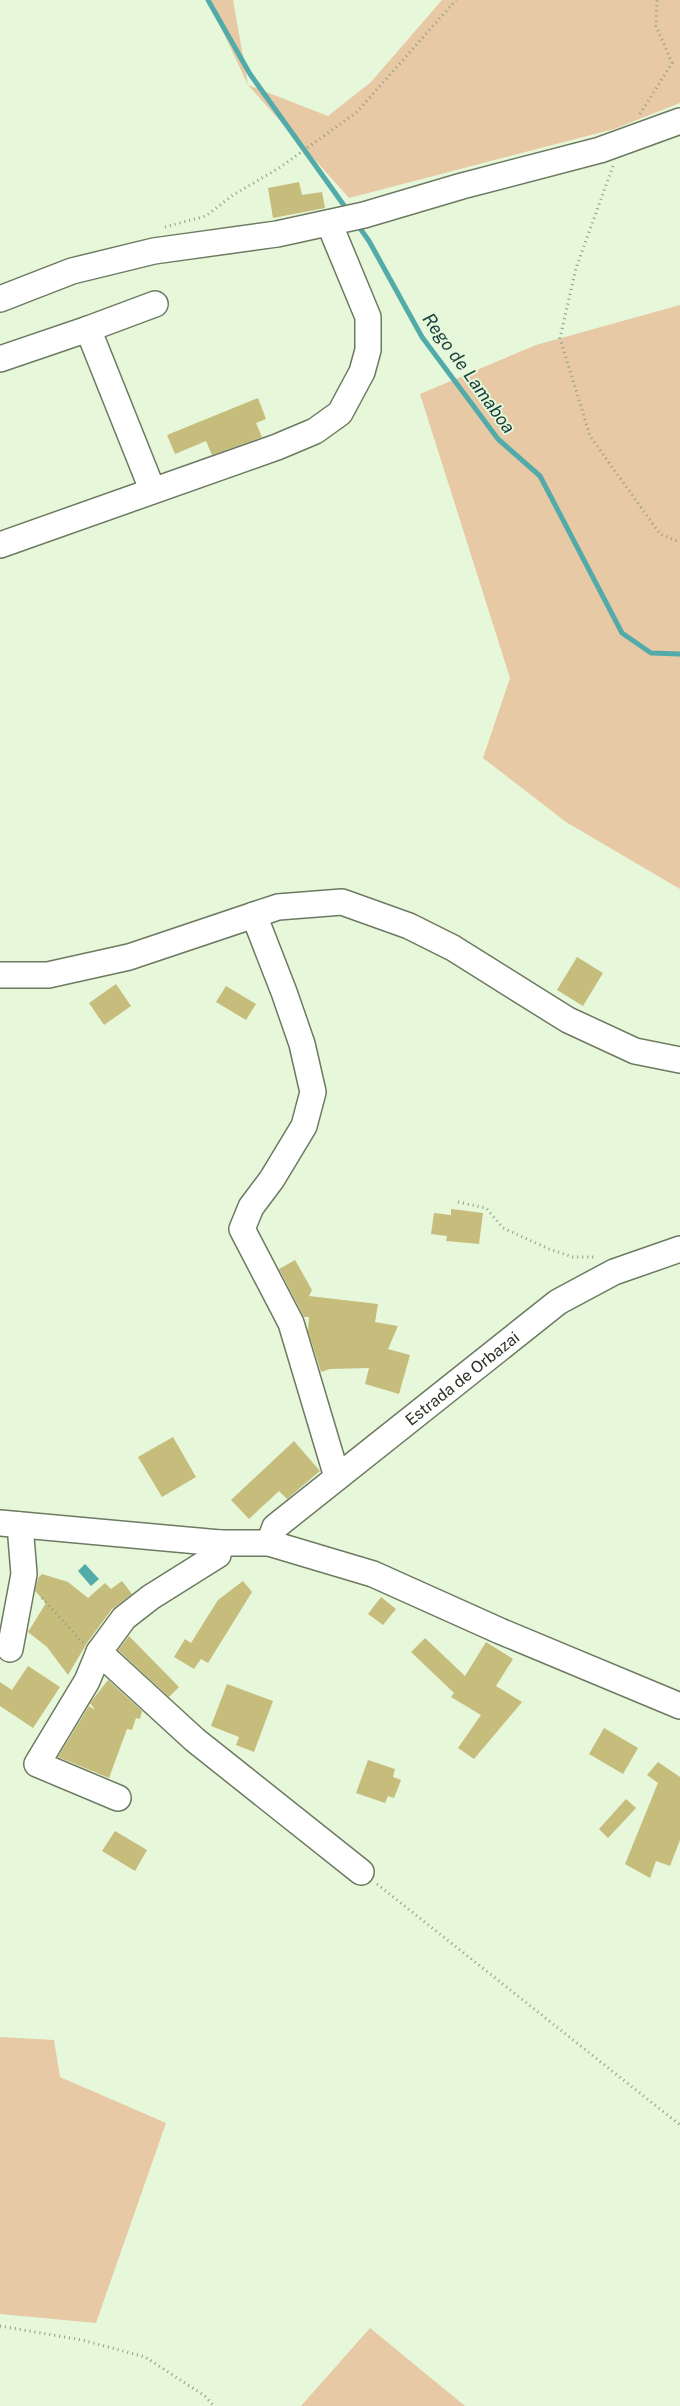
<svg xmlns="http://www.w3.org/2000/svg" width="680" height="2406" font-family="'Public Sans',sans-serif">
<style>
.green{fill:#e7c9a6}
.water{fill:#53aba9}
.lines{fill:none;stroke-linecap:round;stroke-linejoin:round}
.stream{stroke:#53aba9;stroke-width:5}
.building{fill:#c6bd7d}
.minor-casing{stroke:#6c7a61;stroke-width:28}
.path{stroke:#909c87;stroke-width:3;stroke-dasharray:1 4;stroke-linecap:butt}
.minor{stroke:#fff;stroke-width:25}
.labels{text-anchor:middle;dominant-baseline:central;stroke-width:4;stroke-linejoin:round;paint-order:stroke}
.street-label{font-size:16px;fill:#2b3126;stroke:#e6f7da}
.water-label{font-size:18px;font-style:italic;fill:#163f3e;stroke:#e6f7da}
</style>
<rect width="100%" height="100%" fill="#e6f7da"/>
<path class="green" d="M208 0H233L248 85 328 116 371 82 442 0H680V103L614 129 349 198 248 85Z
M680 305V889L566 822 483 758 510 678 420 394 536 345Z
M0 2037 54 2040 60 2077 166 2123 96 2323 0 2314Z
M370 2328 465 2406H301Z"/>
<path class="water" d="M85 1564 99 1579 91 1586 78 1571Z"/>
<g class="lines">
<path class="stream" d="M208 0 250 74 348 211
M357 224 369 241 422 337 498 439 540 476 622 633 651 653 680 654"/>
</g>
<path class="building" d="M299 182 302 195 322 192 325 208 273 218 268 188Z
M258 398 266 419 256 423 262 437 212 455 206 441 175 454 167 435Z
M577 957 603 973 583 1006 557 990Z
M116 984 131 1006 104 1025 89 1003Z
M226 986 256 1004 246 1020 216 1002Z
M451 1209 483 1213 479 1244 446 1241 447 1236 431 1234 434 1213 451 1215Z
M295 1260 312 1290 309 1296 378 1304 375 1322 398 1326 388 1349 410 1355 399 1394 365 1384 369 1368 330 1369 321 1372 308 1331 309 1317H304L279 1269Z
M173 1437 196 1477 162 1497 138 1457Z
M294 1441 320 1471 287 1499 279 1491 249 1519 231 1500Z
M42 1574 68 1582 88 1598 105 1583 111 1589 122 1581 132 1594 112 1609 87 1643 68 1675 47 1647 28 1632 46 1603 35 1591 38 1578Z
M243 1581 252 1592 208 1663 201 1659 194 1669 174 1657 185 1639 191 1643 218 1600Z
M381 1597 396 1609 383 1625 368 1614Z
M129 1636 179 1687 169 1697 118 1650Z
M425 1638 465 1676 486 1642 513 1659 496 1686 522 1702 474 1759 458 1748 481 1715 451 1697 454 1693 411 1652Z
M28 1666 60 1687 33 1728 0 1706V1682L12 1690Z
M108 1680 142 1711 140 1719 136 1718 132 1730 127 1729 109 1778 58 1757 89 1706 95 1710 90 1703Z
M227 1684 273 1701 254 1752 236 1745 239 1737 211 1726Z
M604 1728 638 1748 623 1774 589 1754Z
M368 1760 395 1769 393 1777 401 1780 394 1798 388 1796 385 1803 356 1793Z
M658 1762 680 1777V1840L670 1866 656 1861 650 1878 625 1864 658 1783 647 1775Z
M626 1799 636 1808 608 1838 599 1829Z
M115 1831 147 1850 135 1871 102 1851Z"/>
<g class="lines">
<g class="minor-casing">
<g id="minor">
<path d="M0 299 72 271 154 251 277 234 364 215 462 186 600 150 680 121"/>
<path d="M88 329 155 304"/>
<path d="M0 359 88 329 152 489"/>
<path d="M0 545 277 447 315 431 340 413 362 372 368 350V317L329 223"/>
<path d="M254 915 284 992 302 1044 313 1092 304 1126 272 1179 251 1207 242 1229 291 1323 337 1477"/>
<path d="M0 975H48L129 957 278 907 342 902 409 926 453 948 568 1020 635 1051 680 1060"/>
<path d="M0 1523 220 1543H269L373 1574 500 1631 680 1706"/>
<path d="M220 1543 218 1555 151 1597 124 1618 99 1652 195 1740 361 1872"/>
<path id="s1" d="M269 1543 275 1527 558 1302 614 1272 680 1249"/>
<path d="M10 1649 24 1574 20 1525"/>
<path d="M99 1652 87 1681 37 1764 118 1798"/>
</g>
</g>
<path class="path" d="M640 114 672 63 656 26 657 0
M613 166 576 268 560 338 590 436 660 534 680 542
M165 227 206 216 233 195 279 168 357 112 456 0
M458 1202 486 1208 503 1228 549 1249 573 1257H597
M42 1598 83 1643
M377 1884 680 2125
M0 2326 82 2340 145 2357 205 2396 214 2406"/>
<use href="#minor" class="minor"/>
</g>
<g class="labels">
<g class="street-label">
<text stroke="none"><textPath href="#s1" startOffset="256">Estrada de Orbazai</textPath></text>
</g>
<g class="water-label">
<text transform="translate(469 373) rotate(54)">Rego de Lamaboa</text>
</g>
</g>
</svg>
